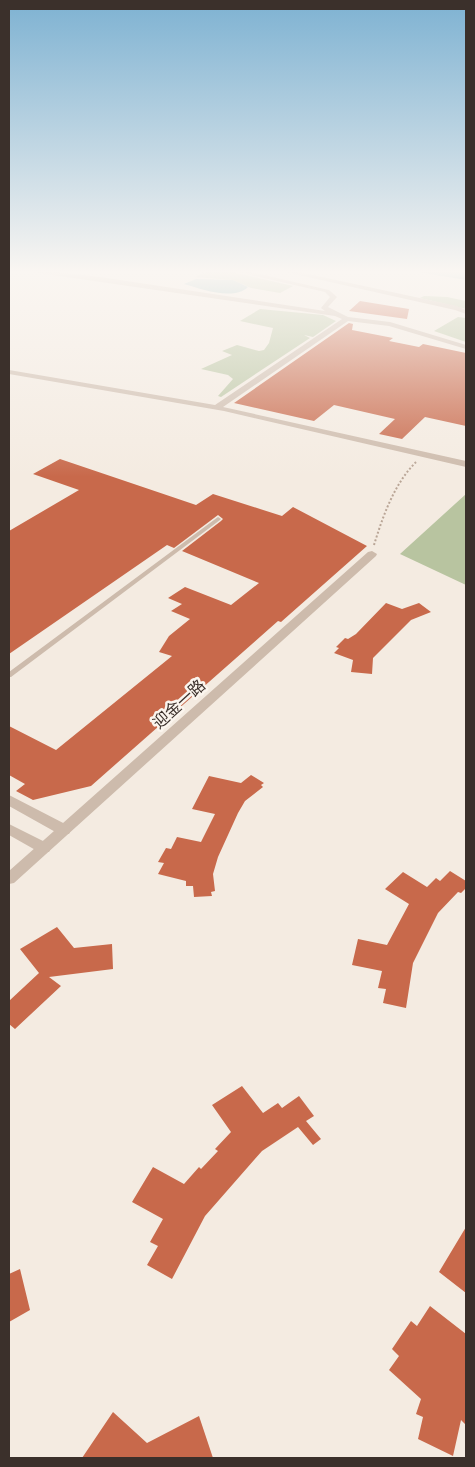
<svg xmlns="http://www.w3.org/2000/svg" width="475" height="1467" font-family="'DM Sans','Noto Sans SC',sans-serif">
<style>
.green{fill:#b8c4a0}
.water{fill:#7fb0b2}
.building{fill:#c8694b}
.lines{fill:none;stroke-linecap:round;stroke-linejoin:round}
.path{stroke:#b9a596;stroke-width:2;stroke-dasharray:2 2;stroke-linecap:butt}
.service{fill:#cdbbac;fill-rule:evenodd}
.minor{fill:#cdbbac;fill-rule:evenodd}
.tertiary{fill:#cdbbac;fill-rule:evenodd}
.labels{text-anchor:middle;dominant-baseline:central;stroke-width:5;stroke-linejoin:round;paint-order:stroke}
.street-label{font-size:16px;fill:#3b302b;stroke:#fbf5ee}
</style>
<rect width="100%" height="100%" fill="#f4ebe1"/>
<path class="green" d="M208 271H228L293 286 280 293 251 288 233 280 195 277Z
M424 296 447 297 466 301V309L420 298Z
M260 309 323 315 336 321 313 337 304 335 310 338 221 397 218 396 233 379 228 375 201 369 232 355 222 351 237 345 259 351 264 350 269 343 273 328 240 321Z
M458 317 466 318V342L434 331Z
M466 494V585L400 554Z"/>
<path class="water" d="M412 271H466V280Z
M196 279 233 280 248 287C234 301 201 289 184 284Z"/>
<path class="building" d="M360 301 409 309 407 319 349 311Z
M349 323 353 324 352 330 393 338 389 341 419 347 423 344 466 353V426L425 417 402 439 379 434 395 419 334 405 314 421 234 403Z
M60 459 196 505 213 494 282 516 293 507 367 546 281 622 278 621 91 786 33 800 16 791 25 784 9 775V726L56 750 172 656 159 652 169 636 190 619 171 611 182 604 168 598 185 587 231 605 259 583 182 551 221 521 223 519 218 515 174 548 167 545 9 654V531L79 490 33 474Z
M386 603 402 609 419 603 431 612 411 620 373 658 372 674 351 672 353 660 334 653 339 648 336 647 345 638 348 639 356 634Z
M251 775 264 783 261 785 263 787 245 801 238 813 218 857 213 874 215 891 211 892 212 896 194 897 193 886H186V881L158 874 164 863 158 862 166 848 171 849 177 837 201 842 215 814 192 809 209 776 241 783Z
M450 871 466 881V888L461 893 458 892 438 913 413 963 406 1008 383 1003 386 989 378 988 382 971 352 965 358 939 387 945 409 904 385 889 403 872 427 887 436 878 440 881Z
M57 927 74 948 112 944 113 969 49 977 61 986 15 1029 9 1024V1001L39 973 20 949Z
M242 1086 263 1113 278 1103 282 1108 299 1096 314 1116 306 1121 321 1139 313 1145 298 1127 262 1151 205 1216 172 1279 147 1265 158 1246 150 1242 163 1219 132 1202 153 1167 184 1184 199 1167 201 1169 218 1151 215 1149 231 1132 212 1105Z
M466 1227V1293L439 1272Z
M20 1269 30 1310 9 1322V1274Z
M430 1306 466 1334V1425L461 1420 453 1456 418 1439 423 1417 416 1414 421 1399 389 1370 399 1356 392 1349 411 1321 417 1326Z
M113 1412 147 1443 199 1416 213 1458H82Z"/>
<g class="lines">
<path class="path" d="M374 545C383 516 394 484 416 462"/>
<path class="service" d="M201 271H205V272L203 273Z
M218 517 221 519 220 520 11 677H9V672Z"/>
<path class="minor" d="M25 271H48L100 277 325 311 321 308 330 297 325 292 233 271H246L329 290 337 297 328 307 348 317 390 322 466 345V349L389 326 348 321 223 407 466 461V467L224 411 9 374V370L215 405 342 319 335 316Z
M281 271H294L457 306 466 310V314L455 310Z
M372 551 377 554 376 556 14 883 9 884V871L368 552Z"/>
<path class="tertiary" d="M9 795 69 826 71 830 69 834H59L9 806Z
M9 824 49 844 51 848 49 852H39L9 835Z"/>
</g>
<linearGradient id="sky" x2="0" y2="1"><stop stop-color="#7eb2d2"/><stop offset="0.57" stop-color="#faf6f2"/><stop offset="1" stop-color="#faf6f2" stop-opacity="0"/></linearGradient>
<rect width="475" height="477" fill="url(#sky)"/>
<g class="labels">
<g class="street-label">
<text transform="translate(179 704) rotate(-42)">迎金一路</text>
</g>
</g>
<rect width="475" height="1467" fill="none" stroke="#3b302b" stroke-width="20"/>
</svg>
